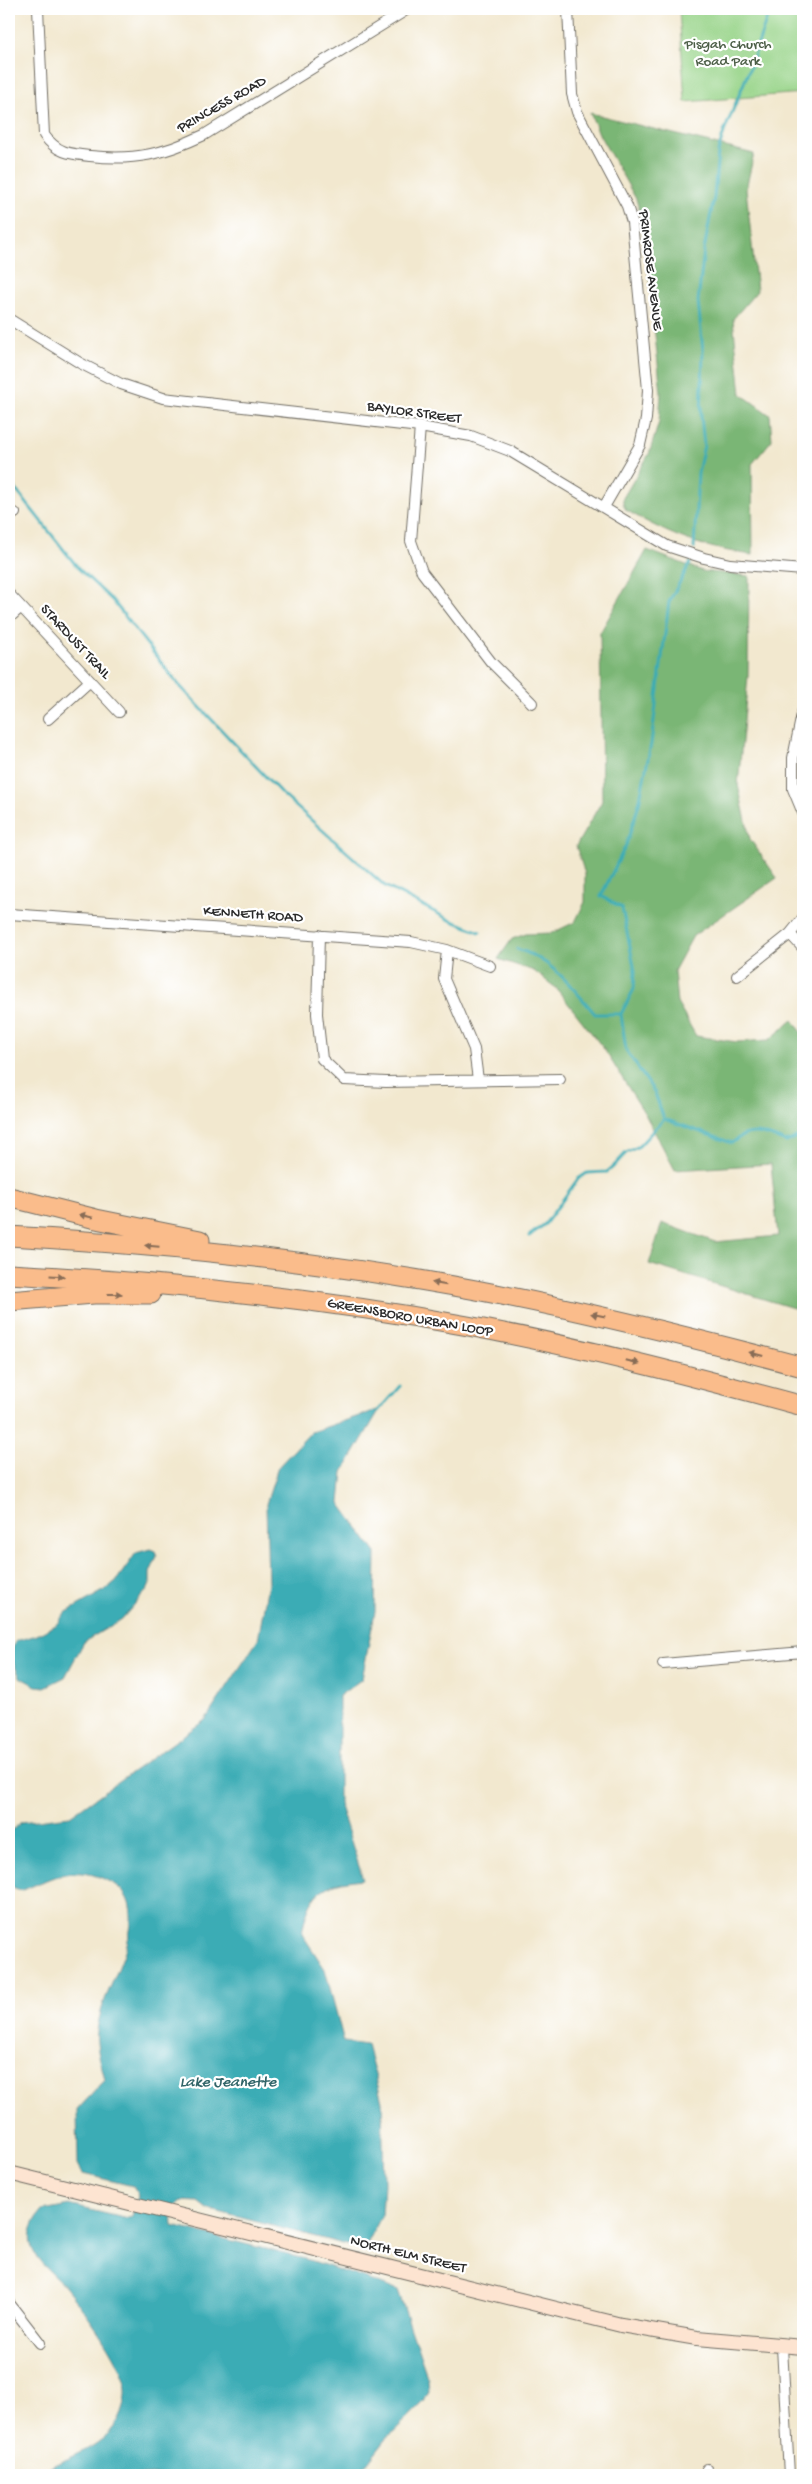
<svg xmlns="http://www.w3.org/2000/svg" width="812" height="2484" font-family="'Gochi Hand',sans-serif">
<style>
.green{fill:#98d489;stroke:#62805a}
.forest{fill:#7ab675;stroke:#527050}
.water{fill:#3bacb5;stroke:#336c70}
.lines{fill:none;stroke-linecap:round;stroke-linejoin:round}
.stream{stroke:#3bacb5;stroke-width:3}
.street-casing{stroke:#716d64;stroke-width:12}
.secondary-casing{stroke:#716d64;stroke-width:16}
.highway-casing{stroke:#716d64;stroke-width:21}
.street{stroke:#fff;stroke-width:10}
.secondary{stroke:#fde4d1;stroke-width:14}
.highway{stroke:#fabc8b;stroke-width:19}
.oneway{fill:#886c56}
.labels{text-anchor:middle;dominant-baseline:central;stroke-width:4.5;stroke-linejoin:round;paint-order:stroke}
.park-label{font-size:15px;fill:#4c5e47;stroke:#fff}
.street-label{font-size:15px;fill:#2b2b2b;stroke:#fff}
.water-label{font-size:16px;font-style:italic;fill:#326569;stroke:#fff}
</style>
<rect width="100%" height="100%" fill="#fff"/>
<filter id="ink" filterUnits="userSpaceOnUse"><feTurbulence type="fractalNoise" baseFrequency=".02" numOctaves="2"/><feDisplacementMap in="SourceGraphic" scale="10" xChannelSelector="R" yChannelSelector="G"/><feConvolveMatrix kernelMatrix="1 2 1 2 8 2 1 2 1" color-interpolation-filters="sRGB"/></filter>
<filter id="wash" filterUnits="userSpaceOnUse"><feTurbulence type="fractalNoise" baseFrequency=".0096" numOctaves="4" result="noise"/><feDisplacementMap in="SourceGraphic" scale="20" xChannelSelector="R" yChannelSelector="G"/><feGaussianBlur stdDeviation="1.12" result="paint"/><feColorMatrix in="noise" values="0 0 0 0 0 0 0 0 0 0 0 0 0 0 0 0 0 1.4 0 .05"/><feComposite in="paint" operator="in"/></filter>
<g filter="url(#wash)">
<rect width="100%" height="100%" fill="#f2e8cf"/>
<path class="green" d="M679 9H803V93L685 102Z"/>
<path class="forest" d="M590 113 754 154 746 189 757 291 733 319 741 394 770 415 772 440 752 464 753 555C702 548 670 536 626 510L623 504V498L649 454 659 422 661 393 644 228 636 199 600 136Z
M647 550 702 571 749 576 748 676 738 785 750 839 777 878 693 936 674 971 677 1003 696 1036 737 1042 769 1040 793 1020 803 1034V1311L649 1264 662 1223 715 1242 778 1236 771 1164 675 1170 645 1114 604 1049 556 988 534 971 498 959 512 939 526 934 552 933 575 922 585 902V874L576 846 602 801 600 633Z"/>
<path class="water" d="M380 1409 343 1472 340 1503 376 1553 375 1612 362 1679 339 1696V1803L363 1879C321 1883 309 1892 302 1934L325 1969 344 2042 367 2045 382 2101 384 2184 382 2215 367 2244 351 2246 207 2209 198 2202 182 2201C172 2208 172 2215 173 2226L313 2261 398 2290 428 2379 429 2391 424 2402 385 2440 358 2475H44C48 2466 57 2464 65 2460 95 2447 123 2431 126 2394 129 2370 83 2309 67 2289 56 2275 36 2263 31 2245 28 2232 35 2219 43 2210L69 2205 124 2218 132 2216 138 2196 133 2186 83 2174 78 2164 77 2110 105 2080C102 2066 95 2046 97 2031 98 2022 101 2011 104 2002 116 1971 155 1904 110 1882 75 1863 54 1877 21 1891L9 1885V1833L21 1822 70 1816 205 1720 258 1640 268 1584 266 1504 278 1467 311 1432Z
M150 1549 155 1551 157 1556 150 1573V1583L147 1590 122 1619 84 1642 65 1677 45 1687 36 1686 21 1678C14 1666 8 1654 16 1641L37 1635 56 1625 65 1613 105 1590 116 1581 136 1553Z"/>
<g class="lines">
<path class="stream" d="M9 481 79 569 113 601 178 684 282 794 385 886 450 920 480 932
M694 548 698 473 704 445 701 416 703 351 698 301 704 250 714 197 718 152 724 132 750 68 770 9
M690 563 669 602 651 744 639 804 626 845 601 896 622 908 635 971 634 989 621 1014 626 1050 655 1093 664 1119 732 1143C750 1126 765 1134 786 1142L799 1137 803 1131
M517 949C552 959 572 987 595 1014H621
M529 1236 545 1224 578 1179 587 1173 607 1172 613 1167 626 1153 639 1146 664 1119
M378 1411 400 1386"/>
</g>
</g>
<g filter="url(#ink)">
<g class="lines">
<g class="street-casing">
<path id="street" d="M38 9 44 135C57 153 69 154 90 156 135 161 164 154 204 135L408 9
M568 9 572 94 577 112 627 206 632 222 648 390 646 419 640 445 604 507
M9 319 80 363 121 384 163 398 420 427 471 436 510 451 667 546 704 558 730 564 803 570
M420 427 411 541 422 572 491 662 532 703
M9 515 15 513
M9 594 119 712
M9 618 21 607
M803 709 793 758V789L803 813
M48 719 90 681
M9 914 411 942 447 950 490 966
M790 934 803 948
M319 935 317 1014 322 1059 344 1080 386 1082 560 1079
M447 950 444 979 474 1049 478 1080
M737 976 790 934 803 918
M663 1664 803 1652
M9 2303 40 2343
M782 2347 789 2475
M705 2475 707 2469"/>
</g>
<g class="secondary-casing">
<path id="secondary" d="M9 2173 621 2325 697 2338 803 2347"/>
</g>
<g class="highway-casing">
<path id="highway" d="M9 1197 96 1219 200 1240
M9 1236C165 1245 321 1261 476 1290 586 1311 695 1338 803 1367
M9 1274C163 1282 316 1298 468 1326 581 1347 692 1376 803 1406
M9 1301 94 1294H151"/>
</g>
<use href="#street" class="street"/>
<use href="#secondary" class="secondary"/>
<use href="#highway" class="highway"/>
</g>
<defs><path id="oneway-solid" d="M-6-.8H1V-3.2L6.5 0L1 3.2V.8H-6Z" transform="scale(1.25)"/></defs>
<g class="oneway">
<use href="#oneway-solid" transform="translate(86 1216) rotate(-167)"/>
<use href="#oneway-solid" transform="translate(152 1246) rotate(-175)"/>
<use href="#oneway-solid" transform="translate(57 1276) rotate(3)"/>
<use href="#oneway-solid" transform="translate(439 1284) rotate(-170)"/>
<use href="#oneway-solid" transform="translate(115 1294)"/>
<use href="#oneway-solid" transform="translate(598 1315) rotate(-168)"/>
<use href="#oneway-solid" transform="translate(756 1354) rotate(-165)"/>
<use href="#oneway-solid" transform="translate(633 1362) rotate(14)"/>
</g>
</g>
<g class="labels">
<g class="park-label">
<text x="728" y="45">Pisgah Church<tspan x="728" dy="17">Road Park</tspan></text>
</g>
<g class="street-label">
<text transform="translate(222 105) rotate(-30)">PRINCESS ROAD</text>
<text transform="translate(650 270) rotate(83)">PRIMROSE AVENUE</text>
<text transform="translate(414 413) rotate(8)">BAYLOR STREET</text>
<text transform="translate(75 642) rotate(47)">STARDUST TRAIL</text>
<text transform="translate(253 915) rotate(4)">KENNETH ROAD</text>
<text transform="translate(410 1318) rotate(10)">GREENSBORO URBAN LOOP</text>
<text transform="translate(408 2255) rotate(14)">NORTH ELM STREET</text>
</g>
<g class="water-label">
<text x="228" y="2083">Lake Jeanette</text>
</g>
</g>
<rect width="812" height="2484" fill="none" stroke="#fff" stroke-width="30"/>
</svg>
